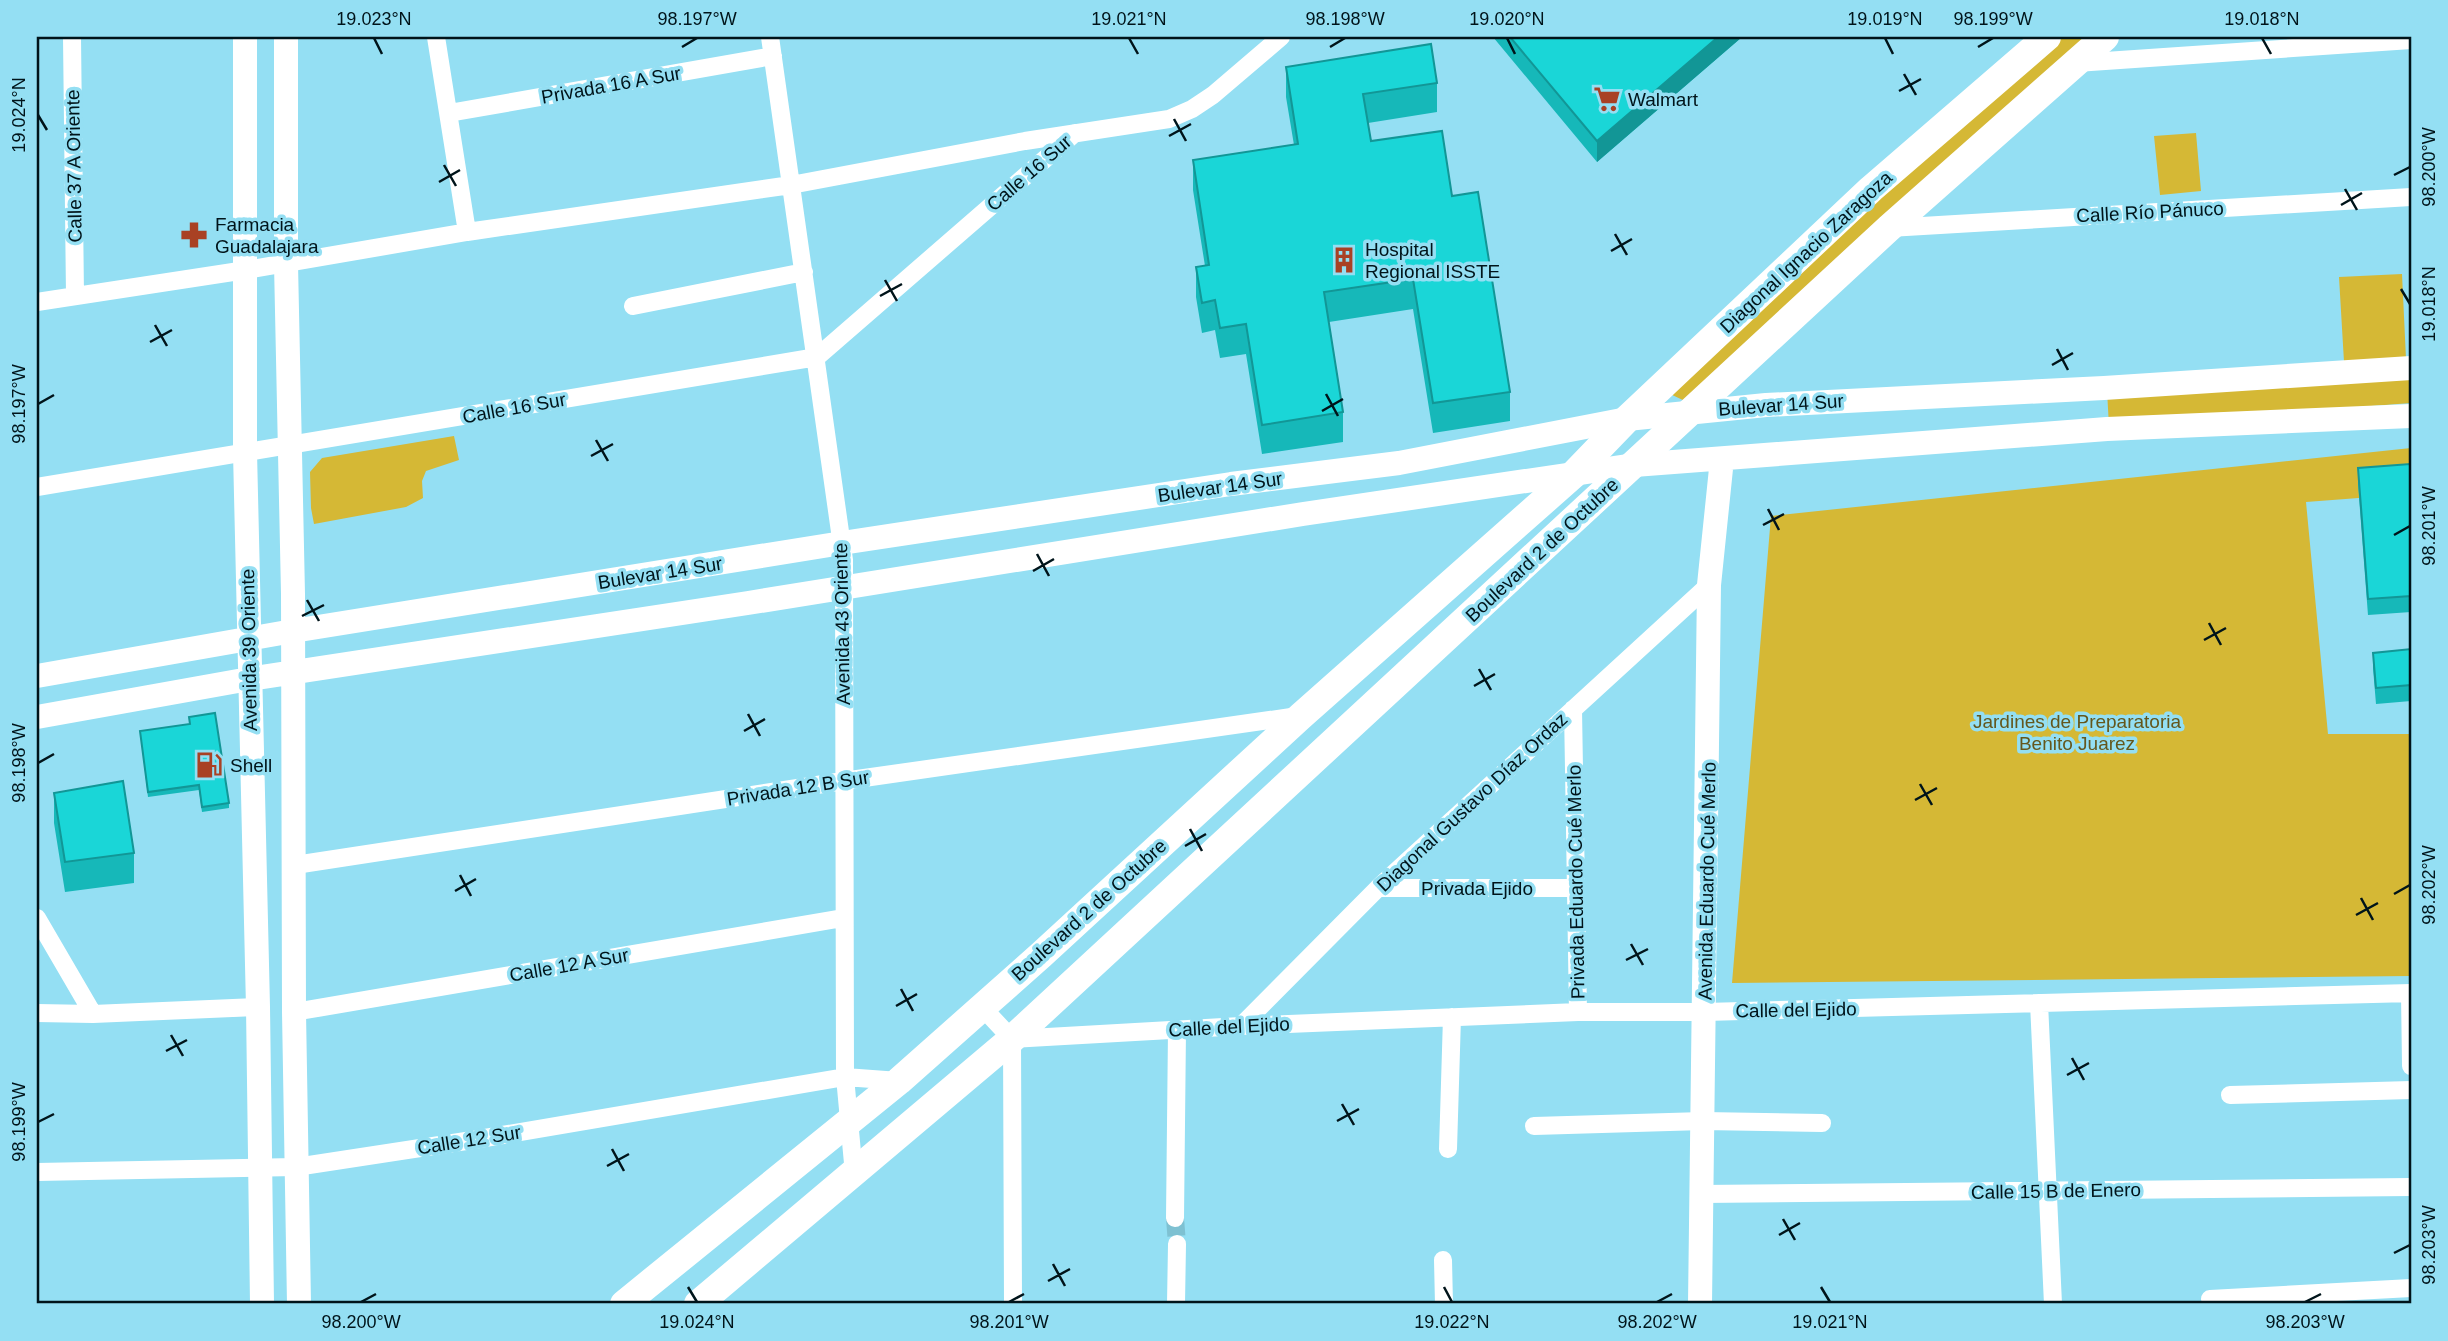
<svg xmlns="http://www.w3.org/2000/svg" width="2448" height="1341" font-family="Helvetica,sans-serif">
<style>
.green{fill:#d5b835}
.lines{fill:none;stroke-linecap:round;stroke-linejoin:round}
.street-tunnel{stroke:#7ec1d2;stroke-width:18;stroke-dasharray:18 9;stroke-linecap:butt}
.street{stroke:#fff;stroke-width:18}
.secondary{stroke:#fff;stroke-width:24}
.primary{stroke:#fff;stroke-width:28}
.wall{fill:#16b8b9}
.shaded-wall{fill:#129696}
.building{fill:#1ad6d7;stroke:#129696;stroke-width:2}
.ticks{fill:none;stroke:#00141a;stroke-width:2.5}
.labels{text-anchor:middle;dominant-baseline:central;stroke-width:7;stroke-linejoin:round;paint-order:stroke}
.street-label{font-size:19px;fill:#00141a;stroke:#94dff3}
.poi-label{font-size:19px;fill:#00141a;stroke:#94dff3;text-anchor:start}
.park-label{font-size:19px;fill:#64571d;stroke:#94dff3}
.neatline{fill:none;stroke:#00141a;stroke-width:2.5}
.ticks-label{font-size:18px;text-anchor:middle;fill:#00141a}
</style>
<rect width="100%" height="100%" fill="#94dff3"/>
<path class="green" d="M2055 37H2099L1687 402 1668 393Z
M2196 133 2201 191 2160 195 2154 136Z
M2402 274 2406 359 2344 362 2339 277Z
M2411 379V403L2109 426 2107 391Z
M454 436 459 460 426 471 422 481 423 498 406 507 314 524 311 508 310 472 322 458Z
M2411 448V494L2306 502 2328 734H2411V976L1732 983 1771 516Z"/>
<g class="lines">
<path class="street-tunnel" d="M1175 1218 1177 1244"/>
<path class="street" d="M72 37 75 296
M436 37 467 232
M770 37 844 560 845 1077 854 1174
M2076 63 2411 40
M449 113 773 56
M1889 228 2411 197
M37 302 246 270 467 232 791 185 1025 141 1169 119 1192 109 1213 95 1281 37
M633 306 804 272
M37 487 817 357 1075 133
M1573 709 1578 1012
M295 865 843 781 1298 716
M1378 888H1576
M37 918 93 1014
M2410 993 2411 1066
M2039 1003 2053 1304
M981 1006 1012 1039 1013 1304
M294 1012 843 918
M37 1013 93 1014 258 1007
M1241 1026 1378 888 1709 585
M1012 1039 1241 1026 1578 1012H1705L2411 993
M2230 1095 2411 1090
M1534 1126 1703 1121 1822 1123
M1448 1149 1452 1017
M37 1172 296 1167 479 1139 845 1077 899 1081
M1701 1194 2411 1187
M1175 1218 1177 1030
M1443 1260 1444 1304
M2210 1299 2411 1288
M1176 1304 1177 1244"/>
<path class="secondary" d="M245 37V452L258 1007 262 1304
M286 37V264L293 594 294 1012 299 1304
M37 676 293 631 842 543 1231 484 1399 463 1627 419 1766 405 2104 388 2411 368
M37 717 249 679 748 603 1303 514 1634 465 2107 429 2411 416
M1700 1304 1709 585 1722 459"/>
<path class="primary" d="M624 1304 899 1081 1041 955 1301 716 1573 475 1627 419 1871 189 2047 37
M698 1304 1012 1039 1889 228 2105 37"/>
</g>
<path class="wall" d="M1493 37H1742L1597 162Z
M1286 67 1437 83V112L1368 123 1371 141 1452 196 1510 392V421L1433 433 1413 309 1329 322 1343 412V442L1262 454 1246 354 1220 358 1215 330 1202 333 1196 297V267L1205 266 1193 190V160L1294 145 1286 97Z
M2358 468 2411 482V612L2368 615 2358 484Z
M2411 649V701L2376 704 2373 668V653Z
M189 717 229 803V808L202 812 199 790 148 797 140 731 189 724Z
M54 793 134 853V883L65 892 54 823Z"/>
<path class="shaded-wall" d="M1718 37H1742L1597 162V141Z"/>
<path class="building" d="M1510 37H1718L1597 141Z
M1431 44 1437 83 1363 94 1371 141 1442 131 1452 196 1478 192 1510 392 1433 403 1413 279 1324 292 1343 412 1262 425 1246 324 1220 328 1215 300 1202 303 1196 267 1209 265 1193 160 1298 144 1286 67Z
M2410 464 2411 482V596L2368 599 2358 468Z
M2411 649V685L2376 688 2373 653Z
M215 713 229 803 202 807 199 785 148 792 140 731 190 724 189 717Z
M123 781 134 853 65 862 54 793Z"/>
<path class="ticks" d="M374 38 382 54M1129 38 1138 54M1507 38 1515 54M1885 38 1893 54M2262 38 2271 54M682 47 697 38M1330 47 1345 38M1978 47 1993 38M1904 74 1916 95M1899 91 1921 79M38 115 47 130M1174 119 1186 141M1169 136 1191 124M444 165 456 186M2394 175 2410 167M439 182 460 170M2345 189 2357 210M2341 205 2362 193M1615 234 1627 255M1611 251 1632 239M885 280 897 301M2401 289 2410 304M880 296 902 284M155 325 167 346M150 342 172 330M2057 349 2068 370M2052 365 2073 353M1326 394 1338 416M38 404 54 395M1322 411 1343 399M596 440 608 461M591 456 613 444M1768 509 1779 530M1763 525 1784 514M2394 535 2410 526M1037 554 1049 576M1033 571 1054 559M307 600 319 621M302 616 324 605M2209 623 2221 645M2204 640 2226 628M1479 669 1491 690M1474 686 1495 674M748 714 760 736M744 731 765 719M38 763 54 754M1920 784 1932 805M1915 800 1937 788M1190 829 1202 851M1185 846 1206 834M460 875 471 896M455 891 476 879M2394 894 2410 885M2361 898 2373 920M2356 915 2378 903M1631 944 1643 965M1626 960 1648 949M901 989 913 1011M896 1006 917 994M171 1035 183 1056M166 1051 187 1040M2072 1058 2084 1080M2067 1075 2089 1063M1342 1104 1354 1125M1337 1121 1359 1109M38 1122 54 1114M612 1149 624 1171M607 1166 629 1154M1783 1219 1795 1240M1779 1235 1800 1223M2394 1253 2410 1245M1053 1264 1065 1286M1048 1281 1070 1269M688 1287 697 1302M1444 1287 1452 1302M1821 1287 1830 1302M361 1302 376 1294M1009 1302 1024 1294M1657 1302 1672 1294M2305 1302 2321 1294"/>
<defs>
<g id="supermarket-bare" transform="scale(2.1)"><path d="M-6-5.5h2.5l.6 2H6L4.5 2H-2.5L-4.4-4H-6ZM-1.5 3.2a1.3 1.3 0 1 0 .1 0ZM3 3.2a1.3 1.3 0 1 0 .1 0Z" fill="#a94124" stroke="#94dff3" stroke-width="2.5" paint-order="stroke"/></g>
<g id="pharmacy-bare" transform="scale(2.1)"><path d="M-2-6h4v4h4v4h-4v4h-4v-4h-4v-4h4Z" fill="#a94124" stroke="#94dff3" stroke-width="2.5" paint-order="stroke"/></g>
<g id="building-bare" transform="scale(2.1)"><path d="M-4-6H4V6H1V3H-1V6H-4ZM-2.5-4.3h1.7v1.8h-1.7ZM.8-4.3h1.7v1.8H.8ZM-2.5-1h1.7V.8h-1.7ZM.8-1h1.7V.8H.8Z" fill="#a94124" stroke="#94dff3" stroke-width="2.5" paint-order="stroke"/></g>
<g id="fuel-bare" transform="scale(2.1)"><path d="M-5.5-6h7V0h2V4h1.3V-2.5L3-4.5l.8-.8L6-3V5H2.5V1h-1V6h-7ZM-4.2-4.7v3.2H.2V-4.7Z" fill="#a94124" stroke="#94dff3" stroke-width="2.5" paint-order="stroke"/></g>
</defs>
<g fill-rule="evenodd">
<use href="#supermarket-bare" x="1607" y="99"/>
<use href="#pharmacy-bare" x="194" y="235"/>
<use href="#building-bare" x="1344" y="260"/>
<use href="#fuel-bare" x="209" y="765"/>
</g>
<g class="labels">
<g class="street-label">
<text transform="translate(611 85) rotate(-10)">Privada 16 A Sur</text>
<text transform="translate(74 166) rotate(-91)">Calle 37 A Oriente</text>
<text transform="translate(1029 173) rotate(-41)">Calle 16 Sur</text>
<text transform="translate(2150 212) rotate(-3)">Calle Río Pánuco</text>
<text transform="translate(1806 252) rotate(-43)">Diagonal Ignacio Zaragoza</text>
<text transform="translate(1781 405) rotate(-4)">Bulevar 14 Sur</text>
<text transform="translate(514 408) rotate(-10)">Calle 16 Sur</text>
<text transform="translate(1220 487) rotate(-8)">Bulevar 14 Sur</text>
<text transform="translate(1542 550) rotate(-43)">Boulevard 2 de Octubre</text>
<text transform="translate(660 573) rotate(-9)">Bulevar 14 Sur</text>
<text transform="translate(842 624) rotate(-91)">Avenida 43 Oriente</text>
<text transform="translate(249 650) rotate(-91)">Avenida 39 Oriente</text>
<text transform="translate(798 788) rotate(-9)">Privada 12 B Sur</text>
<text transform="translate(1472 802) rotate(-43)">Diagonal Gustavo Díaz Ordaz</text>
<text transform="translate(1707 881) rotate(-89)">Avenida Eduardo Cué Merlo</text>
<text transform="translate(1576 882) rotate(-91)">Privada Eduardo Cué Merlo</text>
<text x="1477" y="888">Privada Ejido</text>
<text transform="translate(1089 910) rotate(-42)">Boulevard 2 de Octubre</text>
<text transform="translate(569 965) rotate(-10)">Calle 12 A Sur</text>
<text transform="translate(1796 1010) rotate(-1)">Calle del Ejido</text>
<text transform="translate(1229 1027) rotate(-3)">Calle del Ejido</text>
<text transform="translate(469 1140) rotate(-9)">Calle 12 Sur</text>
<text transform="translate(2056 1191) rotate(-1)">Calle 15 B de Enero</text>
</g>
<g class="poi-label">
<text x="1628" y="99">Walmart</text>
<text x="215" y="224">Farmacia<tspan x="215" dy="22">Guadalajara</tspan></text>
<text x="1365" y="249">Hospital<tspan x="1365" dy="22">Regional ISSTE</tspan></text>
<text x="230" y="765">Shell</text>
</g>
<g class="park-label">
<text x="2077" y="721">Jardines de Preparatoria<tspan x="2077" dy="22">Benito Juarez</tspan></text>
</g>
</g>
<rect width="2448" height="1341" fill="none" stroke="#94dff3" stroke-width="77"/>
<rect x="38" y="38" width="2372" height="1264" class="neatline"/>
<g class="ticks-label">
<text x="374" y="25">19.023°N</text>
<text x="697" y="25">98.197°W</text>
<text x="1129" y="25">19.021°N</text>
<text x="1345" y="25">98.198°W</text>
<text x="1507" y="25">19.020°N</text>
<text x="1885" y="25">19.019°N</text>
<text x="1993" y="25">98.199°W</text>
<text x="2262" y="25">19.018°N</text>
<text transform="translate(19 115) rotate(-90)" y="6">19.024°N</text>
<text transform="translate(2429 167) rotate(-90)" y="6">98.200°W</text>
<text transform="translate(2429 304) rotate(-90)" y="6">19.018°N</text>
<text transform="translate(19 404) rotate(-90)" y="6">98.197°W</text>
<text transform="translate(2429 526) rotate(-90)" y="6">98.201°W</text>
<text transform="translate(19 763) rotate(-90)" y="6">98.198°W</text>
<text transform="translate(2429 885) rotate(-90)" y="6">98.202°W</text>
<text transform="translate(19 1122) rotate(-90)" y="6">98.199°W</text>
<text transform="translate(2429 1245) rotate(-90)" y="6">98.203°W</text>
<text x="361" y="1328">98.200°W</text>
<text x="697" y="1328">19.024°N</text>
<text x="1009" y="1328">98.201°W</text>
<text x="1452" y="1328">19.022°N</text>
<text x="1657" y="1328">98.202°W</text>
<text x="1830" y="1328">19.021°N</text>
<text x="2305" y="1328">98.203°W</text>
</g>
</svg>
